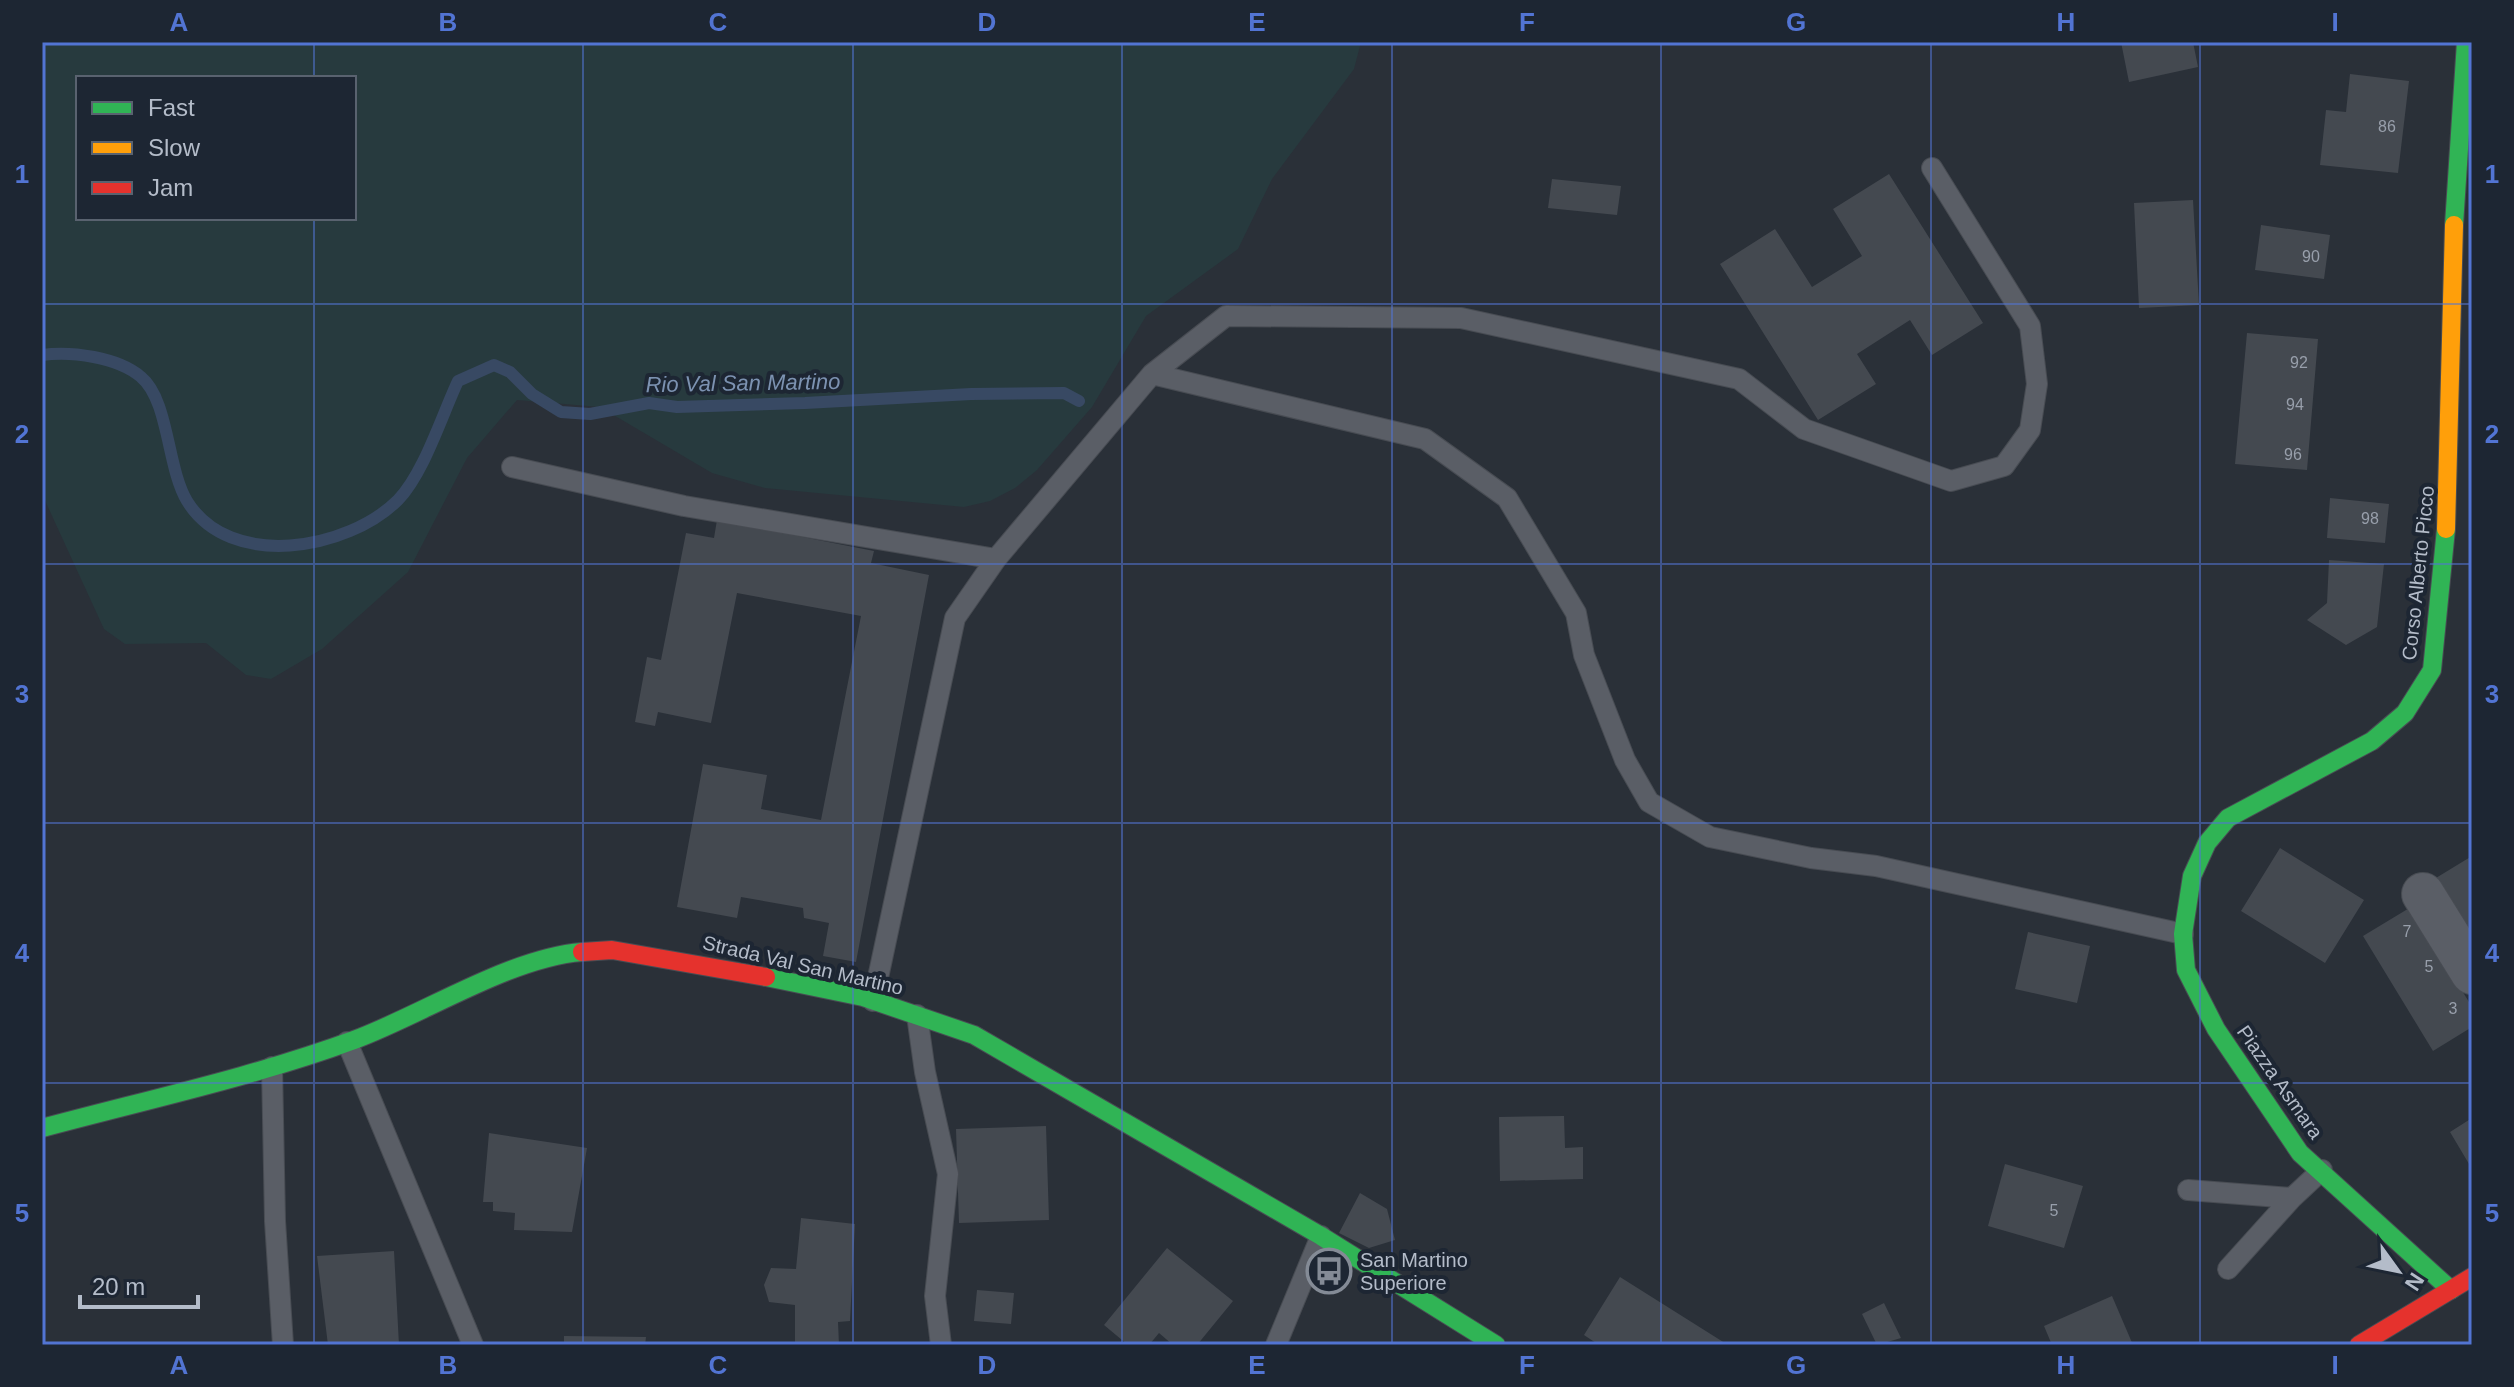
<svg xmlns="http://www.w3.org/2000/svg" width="2514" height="1387" font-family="Arial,sans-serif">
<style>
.green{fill:#273a3e;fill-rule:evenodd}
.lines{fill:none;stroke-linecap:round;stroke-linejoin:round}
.stream{stroke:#384963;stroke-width:12}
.building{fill:#444950}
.lane-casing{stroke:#484c53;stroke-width:22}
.street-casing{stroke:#484c53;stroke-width:44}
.fast-casing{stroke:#484c53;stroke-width:20}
.slow-casing{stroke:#484c53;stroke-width:20}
.jam-casing{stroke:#484c53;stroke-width:20}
.lane{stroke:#5a5e66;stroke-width:20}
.street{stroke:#5a5e66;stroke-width:42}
.fast{stroke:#30b455;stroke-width:18}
.slow{stroke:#ff9f0a;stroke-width:18}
.jam{stroke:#e5322d;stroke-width:18}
.grid{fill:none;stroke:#5274d3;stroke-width:2;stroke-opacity:0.55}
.labels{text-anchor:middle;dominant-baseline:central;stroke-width:8;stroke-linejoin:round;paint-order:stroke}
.number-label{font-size:16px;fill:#989fab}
.street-label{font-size:20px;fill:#b4bcc9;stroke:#1d2633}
.poi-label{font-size:20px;fill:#b4bcc9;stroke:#1d2633;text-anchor:start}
.water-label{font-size:22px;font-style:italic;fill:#7c92b1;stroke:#1d2633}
.neatline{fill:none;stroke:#5274d3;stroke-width:3}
.grid-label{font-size:26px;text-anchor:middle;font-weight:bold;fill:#5274d3}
</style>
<rect width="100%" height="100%" fill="#2a3038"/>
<path class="green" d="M42 42H1361L1354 69 1272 179 1238 249 1146 316 1092 407 1037 470 1015 488 990 501 964 507 765 488 712 473 600 407 517 400 467 458 408 572 322 649 271 679 246 675 206 643 125 644 104 629 42 494ZM78 78H354V218H78Z"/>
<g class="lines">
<path class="stream" d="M42 355C71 351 118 357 141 377 169 400 167 468 187 501 230 571 348 550 398 500 424 473 442 415 458 381L494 365 510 372 532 394 561 412 590 414 649 403 677 407 805 403 971 394 1064 393 1079 401"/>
</g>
<path class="building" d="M2121 42H2193L2198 67 2129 82Z
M2350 74 2409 81 2398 173 2320 165 2326 110 2346 112Z
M1889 174 1983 323 1932 355 1910 320 1857 354 1876 384 1818 420 1720 264 1775 229 1812 287 1862 256 1833 209Z
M1552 179 1621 186 1617 215 1548 208Z
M2193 200 2199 305 2139 308 2134 203Z
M2261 225 2330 235 2324 279 2255 270Z
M2247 333 2318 339 2307 470 2235 464Z
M2330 498 2389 504 2385 543 2327 538Z
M717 520 874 551 871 563 929 575 856 962 823 956 829 923 804 918 803 908 741 897 737 918 677 907 703 764 767 775 761 809 821 820 861 616 737 593 711 723 658 712 655 726 635 722 647 657 661 660 686 533 714 538Z
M2329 560 2384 564 2377 627 2346 645 2307 620 2327 603Z
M2280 848 2364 900 2325 963 2241 911Z
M2472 856V949L2431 881Z
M2411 907 2472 1007V1027L2433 1051 2363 936Z
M2028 932 2090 946 2077 1003 2015 989Z
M1564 1116 1565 1148 1583 1147V1179L1500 1181 1499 1117Z
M2472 1118V1169L2450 1132Z
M1046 1126 1049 1220 959 1223 956 1129Z
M489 1133 587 1148 572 1232 514 1230 515 1213 493 1211V1202H483Z
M2005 1164 2083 1186 2064 1248 1988 1226Z
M1360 1193 1387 1209 1395 1240 1369 1248 1339 1233Z
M801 1218 855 1224 850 1321 838 1322 839 1345H795V1305L769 1302 764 1285 771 1268 796 1269Z
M1167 1248 1233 1301 1197 1345H1173L1159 1333 1149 1345H1128L1104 1325Z
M394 1251 399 1345H328L317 1256Z
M1620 1277 1728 1345H1599L1584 1335Z
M977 1290 1014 1293 1011 1324 974 1321Z
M2112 1296 2133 1345H2052L2044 1326Z
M1884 1303 1901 1338 1877 1345 1862 1314Z
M564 1336 646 1337 645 1345H564Z"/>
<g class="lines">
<g class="lane-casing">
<path id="lane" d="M1152 374 1425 439 1507 498 1576 613 1584 655 1625 760 1649 802 1710 837 1811 858 1876 866 2183 934
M512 467 684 506 996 559
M873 1001 955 618 996 559 1152 374 1226 316 1461 318 1739 379 1804 429 1951 481 2004 466 2030 430 2037 384 2030 326 1932 168
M917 1015 925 1072 948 1174 935 1296 941 1345
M347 1042 473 1345
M272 1067 275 1221 283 1345
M2188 1190 2292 1198
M2228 1269 2292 1198 2322 1170
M1276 1345 1321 1236"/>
</g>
<g class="street-casing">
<path id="street" d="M2423 894 2472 973"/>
</g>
<g class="fast-casing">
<path id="fast" d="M2454 225 2466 42
M2446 529 2432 670 2405 713 2372 741 2228 818 2207 843 2192 876 2183 934 2186 970 2216 1029 2300 1153 2451 1290
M766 977 863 997 974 1035 1321 1236 1496 1345
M42 1128C146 1100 253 1077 354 1040 424 1014 509 958 582 952"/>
</g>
<g class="slow-casing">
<path id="slow" d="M2446 529 2454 225"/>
</g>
<g class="jam-casing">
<path id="jam" d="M582 952 612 950 766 977
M2359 1345 2472 1277"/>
</g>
<use href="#lane" class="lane"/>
<use href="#street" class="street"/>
<use href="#fast" class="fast"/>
<use href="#slow" class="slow"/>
<use href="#jam" class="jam"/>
</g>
<path class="grid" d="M314 42V78M583 42V1345M853 42V1345M1122 42V1345M1392 42V1345M1661 42V1345M1931 42V1345M2200 42V1345M314 218V1345M42 304H2472M42 564H2472M42 823H2472M42 1083H2472"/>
<defs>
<g id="bus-ring" transform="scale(2.3)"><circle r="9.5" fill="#1d2633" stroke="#848b96" stroke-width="1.5"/><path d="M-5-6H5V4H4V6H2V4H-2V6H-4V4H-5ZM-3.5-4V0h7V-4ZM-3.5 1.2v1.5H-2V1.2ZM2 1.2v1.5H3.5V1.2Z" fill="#848b96"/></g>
</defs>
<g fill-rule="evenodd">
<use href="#bus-ring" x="1329" y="1271"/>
</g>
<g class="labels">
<g class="number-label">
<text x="2387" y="126">86</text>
<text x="2311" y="256">90</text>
<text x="2299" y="362">92</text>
<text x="2295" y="404">94</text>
<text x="2293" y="454">96</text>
<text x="2370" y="518">98</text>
<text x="2407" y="931">7</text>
<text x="2429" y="966">5</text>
<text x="2453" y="1008">3</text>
<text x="2054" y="1210">5</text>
</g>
<g class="street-label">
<text transform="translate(2418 573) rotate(-84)">Corso Alberto Picco</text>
<text transform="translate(803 965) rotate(13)">Strada Val San Martino</text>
<text transform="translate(2280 1082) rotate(55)">Piazza Asmara</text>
</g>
<g class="poi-label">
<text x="1360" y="1260">San Martino<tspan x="1360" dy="23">Superiore</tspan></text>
</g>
<g class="water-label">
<text transform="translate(743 383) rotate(-1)">Rio Val San Martino</text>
</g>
</g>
<rect width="2514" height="1387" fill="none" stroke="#1d2633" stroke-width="88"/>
<rect x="76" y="76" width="280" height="144" fill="#1d2633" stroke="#59626f" stroke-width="2"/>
<rect x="92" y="102" width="40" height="12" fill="#30b455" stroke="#59626f" stroke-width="2"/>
<text x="148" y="116" font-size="24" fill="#b4bcc9">Fast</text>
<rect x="92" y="142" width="40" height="12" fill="#ff9f0a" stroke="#59626f" stroke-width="2"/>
<text x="148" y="156" font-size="24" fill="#b4bcc9">Slow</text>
<rect x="92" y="182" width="40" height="12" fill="#e5322d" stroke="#59626f" stroke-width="2"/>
<text x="148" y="196" font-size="24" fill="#b4bcc9">Jam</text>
<g transform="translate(2398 1271) rotate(123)" stroke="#1d2633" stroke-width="6" paint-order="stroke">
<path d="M0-6L14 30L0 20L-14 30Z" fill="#b4bcc9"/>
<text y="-12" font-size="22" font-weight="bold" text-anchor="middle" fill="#b4bcc9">N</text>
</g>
<path d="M80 1295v12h118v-12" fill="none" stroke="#b4bcc9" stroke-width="4"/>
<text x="92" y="1295" font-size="24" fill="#b4bcc9" stroke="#1d2633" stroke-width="6" paint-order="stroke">20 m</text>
<rect x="44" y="44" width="2426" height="1299" class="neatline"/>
<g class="grid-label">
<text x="179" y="31">A</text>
<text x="448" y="31">B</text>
<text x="718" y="31">C</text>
<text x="987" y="31">D</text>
<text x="1257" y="31">E</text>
<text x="1527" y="31">F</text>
<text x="1796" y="31">G</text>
<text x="2066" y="31">H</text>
<text x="2335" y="31">I</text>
<text x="22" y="183">1</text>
<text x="2492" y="183">1</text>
<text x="22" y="443">2</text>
<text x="2492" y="443">2</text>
<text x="22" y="703">3</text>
<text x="2492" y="703">3</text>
<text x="22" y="962">4</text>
<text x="2492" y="962">4</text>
<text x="22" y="1222">5</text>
<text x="2492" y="1222">5</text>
<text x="179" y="1374">A</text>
<text x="448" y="1374">B</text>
<text x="718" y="1374">C</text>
<text x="987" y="1374">D</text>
<text x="1257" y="1374">E</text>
<text x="1527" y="1374">F</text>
<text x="1796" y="1374">G</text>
<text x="2066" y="1374">H</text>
<text x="2335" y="1374">I</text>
</g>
</svg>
